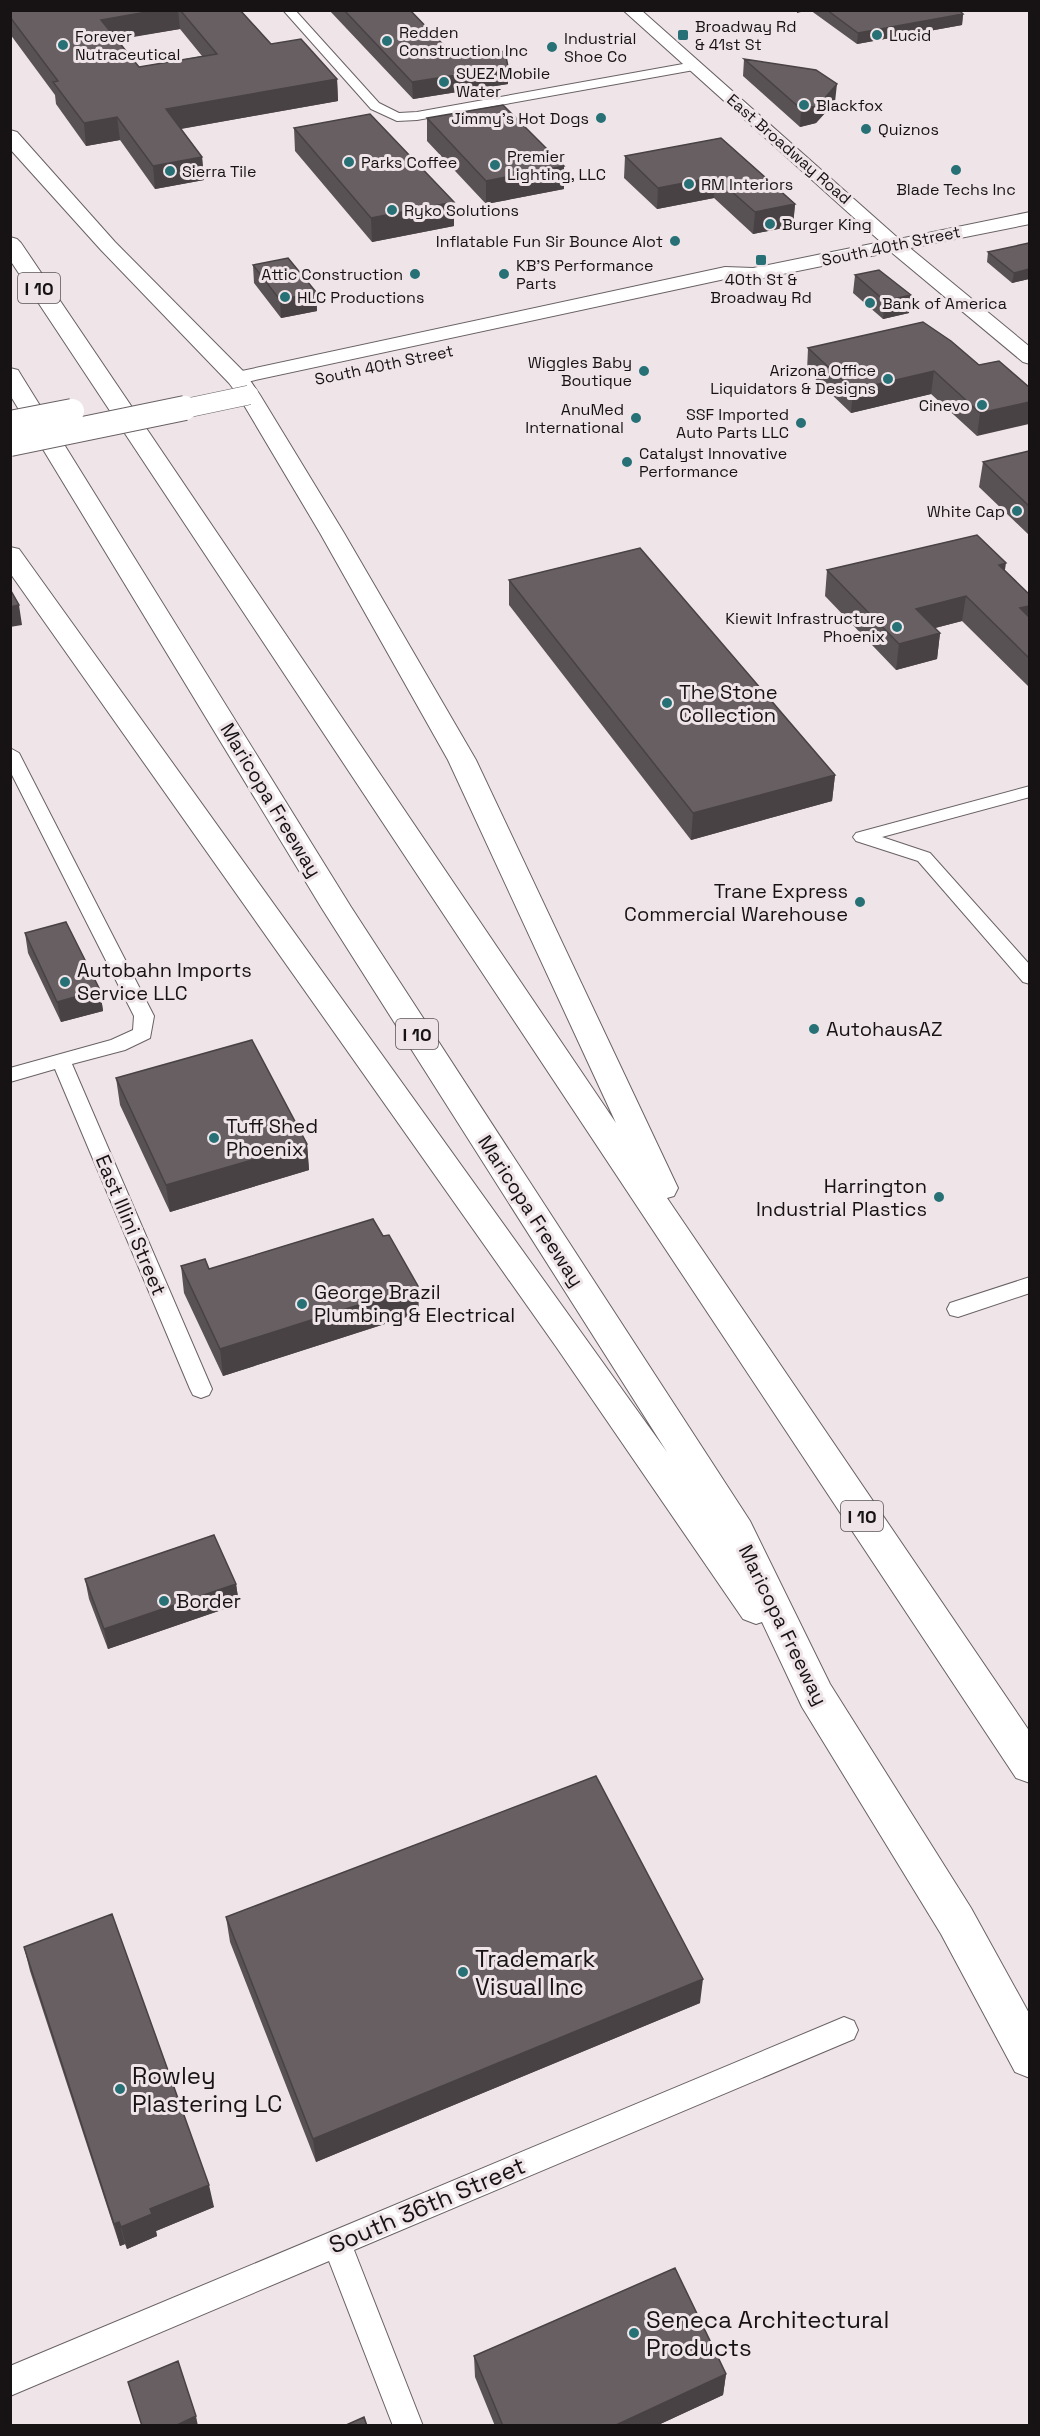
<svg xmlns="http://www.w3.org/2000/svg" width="1040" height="2436" font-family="'Space Grotesk',sans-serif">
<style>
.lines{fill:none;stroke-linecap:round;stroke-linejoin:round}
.street-casing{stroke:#696164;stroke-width:2}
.secondary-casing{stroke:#696164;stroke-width:2}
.highway-casing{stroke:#696164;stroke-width:2}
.street{fill:#fff;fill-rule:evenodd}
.secondary{fill:#fff;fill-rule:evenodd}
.highway{fill:#fff;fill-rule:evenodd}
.secondary-bridge-far1-casing{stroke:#696164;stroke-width:20;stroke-linecap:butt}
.secondary-bridge-casing{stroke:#696164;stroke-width:26;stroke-linecap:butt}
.secondary-bridge-far1{stroke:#fff;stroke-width:19}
.secondary-bridge{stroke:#fff;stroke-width:24}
.wall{fill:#595254;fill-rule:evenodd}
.shaded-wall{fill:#484245}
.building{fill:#675f62;stroke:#484245;stroke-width:1.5}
.poi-dot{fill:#277176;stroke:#efe5e9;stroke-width:2}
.labels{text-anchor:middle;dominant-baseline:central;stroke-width:6;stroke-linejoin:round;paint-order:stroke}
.far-poi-label{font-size:16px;fill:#171315;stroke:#efe5e9;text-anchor:start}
.far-street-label{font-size:16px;fill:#171315;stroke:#efe5e9}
.shield{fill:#efe5e9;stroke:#585255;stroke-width:1.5}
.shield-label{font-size:18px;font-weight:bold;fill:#171315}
.poi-label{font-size:20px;fill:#171315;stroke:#efe5e9;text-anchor:start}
.street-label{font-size:20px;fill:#171315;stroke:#efe5e9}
.near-poi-label{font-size:24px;fill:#171315;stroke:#efe5e9;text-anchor:start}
.near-street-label{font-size:24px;fill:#171315;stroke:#efe5e9}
</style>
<rect width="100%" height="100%" fill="#efe5e9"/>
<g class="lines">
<g class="street-casing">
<path id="street" d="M283 10H295L379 103 399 113 417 112 694 62 700 66 694 70 417 120 397 121 371 109Z
M10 748 19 753 154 1016 150 1038 125 1050 72 1064 212 1389 209 1395 201 1398 193 1395 190 1389 55 1069 10 1082V1068L111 1040 133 1030 134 1016 10 771Z
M1030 786V797L882 837 930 853 1030 965V984L1023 982 918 861 856 841 853 837 856 833Z
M1030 1277V1293L958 1317 950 1315 947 1309 950 1303Z
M844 2017 854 2021 858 2030 854 2039 354 2250 423 2426H393L329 2261 10 2396V2366Z"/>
</g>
<g class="secondary-casing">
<path id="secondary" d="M623 10H641L899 239 1030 212V224L910 248 1030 347V364L1023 362 891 252 753 280 725 279 237 384 230 382 227 378 230 374 237 372 725 267 753 268 881 242Z"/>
</g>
<g class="highway-casing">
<path id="highway" d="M10 130 17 132 115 242 245 373 260 395 344 533 476 760 678 1188 674 1196 667 1198 1030 1732V1783L1016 1778 10 260V237L17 239 21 243 616 1123 448 760 320 533 238 395 229 383 101 250 10 149Z
M10 368 18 370 21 375 351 907 750 1521 830 1684 971 1908 1030 2015V2078L1015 2072 941 1934 802 1707 762 1622 756 1624 743 1619 557 1348 10 573V547L19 549 667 1452 321 907 10 395Z"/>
</g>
<use href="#street" class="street"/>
<use href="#secondary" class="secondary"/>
<use href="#highway" class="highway"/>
<g class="secondary-bridge-far1-casing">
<path id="secondary-bridge-far1" d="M178 410 249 395"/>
</g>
<g class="secondary-bridge-casing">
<path id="secondary-bridge" d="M10 423 72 411
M10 444 185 408"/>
</g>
<use href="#secondary-bridge-far1" class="secondary-bridge-far1"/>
<use href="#secondary-bridge" class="secondary-bridge"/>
</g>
<path class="wall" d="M10 10H240L271 44 337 79 338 101 181 129 202 157 204 180 155 189 120 140 86 146 56 104 55 95 10 34ZM180 29 202 56 139 67 117 39Z
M329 10H410L455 57H469L508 84 413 99Z
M810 10H959L963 14 962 25 857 44Z
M744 59 835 102 816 123 800 127 743 76Z
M427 118 564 166V189L486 204 427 141Z
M294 128 454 202V226L372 242 295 151Z
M721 138 795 204 793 226 753 234 714 198 657 209 624 178 625 156Z
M1029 243V279L1012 283 987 262 988 252Z
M253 265 316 292 317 311 281 318 254 283Z
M855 275 909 313 883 319 853 293Z
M808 348 979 365 999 361 977 436 931 394 851 413 807 371Z
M1029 446V535L979 487 983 462 1029 451Z
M827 570 1005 571 1029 594V687L962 621 935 628 940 633 937 659 896 670 825 596Z
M509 580 835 775 832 801 691 840 509 605Z
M25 933 100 990 103 1011 61 1022 28 953Z
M116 1078 307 1144 309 1170 170 1212 120 1105Z
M181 1266 209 1269 419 1313 223 1376 184 1293Z
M85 1579 236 1584 239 1604 108 1649 89 1599Z
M226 1917 700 2003 316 2162 230 1942Z
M24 1947 214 2207 156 2231 157 2236 127 2249 125 2244 120 2246 30 1971Z
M474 2356 726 2374 723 2395 656 2426H495L475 2377Z"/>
<path class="shaded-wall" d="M158 10H178L180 29 104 42 101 20Z
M797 10H809L797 13Z
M963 14 962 25 857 44 858 33Z
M508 67V84L413 99 412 82Z
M337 79 338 101 168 131 166 109Z
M837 84 835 102 816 123 800 127 801 109Z
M117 117 120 140 86 146 84 123Z
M202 157 204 180 155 189 153 166Z
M564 166V189L486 204V181Z
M715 177 714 198 657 209 658 188Z
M454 202V226L372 242 371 218Z
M795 204 793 226 753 234 755 212Z
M1029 269V279L1012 283 1014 273Z
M316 292 317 311 281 318 280 300Z
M911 295 909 313 883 319 885 301Z
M934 371 931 394 851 413 853 390Z
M1029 402V424L977 436 980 413Z
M1006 563 1002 589 999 565Z
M966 596 962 621 912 634 916 609Z
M19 605 22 625 10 627V607Z
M1029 606V630L1020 608Z
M940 633 937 659 896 670 899 644Z
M835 775 832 801 691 840 693 813Z
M100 990 103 1011 61 1022 57 1002Z
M307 1144 309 1170 170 1212 166 1185Z
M418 1286 419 1313 223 1376 220 1349Z
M236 1584 239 1604 108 1649 104 1629Z
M703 1979 700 2003 316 2162 313 2139Z
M209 2185 214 2207 156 2231 157 2236 127 2249 121 2227 150 2209Z
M119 2222 125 2244 120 2246 114 2224Z
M726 2374 723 2395 656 2426H614Z
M196 2416 198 2426H175Z"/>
<path class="building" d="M10 10H158L101 20 139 67 217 54 180 10H240L271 44 301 39 337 79 166 109 202 157 153 166 117 117 84 123 53 82 58 81 10 17Z
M344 10H410L455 57 466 54 469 57 505 51 508 67 412 82Z
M827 10H959L963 14 858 33Z
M744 59 816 70 837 84 818 106 801 109Z
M503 105 564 166 486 181 427 118Z
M370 114 454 202 371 218 294 128Z
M721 138 795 204 755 212 715 177 658 188 625 156Z
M1029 243V269L1014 273 988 252Z
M288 258 316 292 280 300 253 265Z
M879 270 911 295 885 301 855 275Z
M923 322 951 341 979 365 999 361 1029 387V402L980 413 934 371 853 390 808 348Z
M1029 451V506L983 462Z
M977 535 1006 563 999 565 1029 594V606L1020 608 1029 617V658L966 596 916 609 940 633 899 644 827 570Z
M640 548 835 775 693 813 509 580Z
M10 589 19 605 10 607Z
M66 922 100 990 57 1002 25 933Z
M252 1040 307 1144 166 1185 116 1078Z
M373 1219 383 1236 389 1235 418 1286 220 1349 181 1266 205 1259 209 1269Z
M214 1535 236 1584 104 1629 85 1579Z
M596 1776 703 1979 313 2139 226 1917Z
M112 1914 209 2185 150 2209 152 2214 121 2227 119 2222 114 2224 24 1947Z
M675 2268 726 2374 614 2426H503L474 2356Z
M178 2361 196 2416 175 2426H142L128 2382Z
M364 2417 367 2426H344Z"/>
<g class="poi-dot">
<rect x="677" y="29" width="12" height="12" rx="3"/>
<circle cx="877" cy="35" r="6"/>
<circle cx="387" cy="41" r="6"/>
<circle cx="63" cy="45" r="6"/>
<circle cx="552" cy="47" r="6"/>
<circle cx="444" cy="82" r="6"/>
<circle cx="804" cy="105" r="6"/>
<circle cx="601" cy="118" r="6"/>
<circle cx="866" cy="129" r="6"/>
<circle cx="349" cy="162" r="6"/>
<circle cx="495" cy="165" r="6"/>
<circle cx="956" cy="170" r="6"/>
<circle cx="170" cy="171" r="6"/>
<circle cx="689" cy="184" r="6"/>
<circle cx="392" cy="210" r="6"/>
<circle cx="770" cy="224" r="6"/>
<circle cx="675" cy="241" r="6"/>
<rect x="755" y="254" width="12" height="12" rx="3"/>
<circle cx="415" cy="274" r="6"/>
<circle cx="504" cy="274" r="6"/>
<circle cx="285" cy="297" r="6"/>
<circle cx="870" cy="303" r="6"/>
<circle cx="644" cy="371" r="6"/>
<circle cx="888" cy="379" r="6"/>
<circle cx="982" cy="405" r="6"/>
<circle cx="636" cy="418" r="6"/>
<circle cx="801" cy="423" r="6"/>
<circle cx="627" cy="462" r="6"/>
<circle cx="1017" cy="511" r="6"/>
<circle cx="897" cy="627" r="6"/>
<circle cx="667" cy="703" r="6"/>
<circle cx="860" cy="902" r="6"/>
<circle cx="65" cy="982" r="6"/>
<circle cx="814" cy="1029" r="6"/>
<circle cx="214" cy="1138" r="6"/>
<circle cx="939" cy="1197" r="6"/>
<circle cx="302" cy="1304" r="6"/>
<circle cx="164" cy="1601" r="6"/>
<circle cx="463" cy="1972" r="6"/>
<circle cx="120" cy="2089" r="6"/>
<circle cx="634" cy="2333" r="6"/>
</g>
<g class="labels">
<g class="far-poi-label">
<text x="695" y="26">Broadway Rd<tspan x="695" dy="18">&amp; 41st St</tspan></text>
<text x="399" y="32">Redden<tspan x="399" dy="18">Construction Inc</tspan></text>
<text x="889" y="35">Lucid</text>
<text x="75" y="36">Forever<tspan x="75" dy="18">Nutraceutical</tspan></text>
<text x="564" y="38">Industrial<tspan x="564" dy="18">Shoe Co</tspan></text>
<text x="456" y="73">SUEZ Mobile<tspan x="456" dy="18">Water</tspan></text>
<text x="816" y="105">Blackfox</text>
<text x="589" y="118" text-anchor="end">Jimmy's Hot Dogs</text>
<text x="878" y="129">Quiznos</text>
<text x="507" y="156">Premier<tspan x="507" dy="18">Lighting, LLC</tspan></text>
<text x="361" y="162">Parks Coffee</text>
<text x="182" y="171">Sierra Tile</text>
<text x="701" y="184">RM Interiors</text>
<text x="956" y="189" text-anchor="middle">Blade Techs Inc</text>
<text x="404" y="210">Ryko Solutions</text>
<text x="782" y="224">Burger King</text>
<text x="663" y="241" text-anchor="end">Inflatable Fun Sir Bounce Alot</text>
<text x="516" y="265">KB'S Performance<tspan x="516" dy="18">Parts</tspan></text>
<text x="403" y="274" text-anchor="end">Attic Construction</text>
<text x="761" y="279" text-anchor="middle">40th St &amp;<tspan x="761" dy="18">Broadway Rd</tspan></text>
<text x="297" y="297">HLC Productions</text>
<text x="882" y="303">Bank of America</text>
<text x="632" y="362" text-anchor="end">Wiggles Baby<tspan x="632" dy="18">Boutique</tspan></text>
<text x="876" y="370" text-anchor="end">Arizona Office<tspan x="876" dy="18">Liquidators &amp; Designs</tspan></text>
<text x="970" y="405" text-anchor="end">Cinevo</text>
<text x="624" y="409" text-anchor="end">AnuMed<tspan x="624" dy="18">International</tspan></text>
<text x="789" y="414" text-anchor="end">SSF Imported<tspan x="789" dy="18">Auto Parts LLC</tspan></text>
<text x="639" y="453">Catalyst Innovative<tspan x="639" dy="18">Performance</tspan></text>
<text x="1005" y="511" text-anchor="end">White Cap</text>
<text x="885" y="618" text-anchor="end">Kiewit Infrastructure<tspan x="885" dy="18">Phoenix</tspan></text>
</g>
<g class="far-street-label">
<text transform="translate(789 149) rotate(41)">East Broadway Road</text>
<text transform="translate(891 246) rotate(-12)">South 40th Street</text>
<text transform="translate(384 365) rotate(-12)">South 40th Street</text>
</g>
<g class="shield">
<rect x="18" y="273" width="42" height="30" rx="4.5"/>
<rect x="396" y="1019" width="42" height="30" rx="4.5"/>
<rect x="841" y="1501" width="42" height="30" rx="4.5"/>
</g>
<g class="shield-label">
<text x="39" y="288">I 10</text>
<text x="417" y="1034">I 10</text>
<text x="862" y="1516">I 10</text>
</g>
<g class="poi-label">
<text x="679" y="692">The Stone<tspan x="679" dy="23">Collection</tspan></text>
<text x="848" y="891" text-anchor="end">Trane Express<tspan x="848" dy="23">Commercial Warehouse</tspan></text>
<text x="77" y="970">Autobahn Imports<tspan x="77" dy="23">Service LLC</tspan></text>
<text x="826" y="1029">AutohausAZ</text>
<text x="226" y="1126">Tuff Shed<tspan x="226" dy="23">Phoenix</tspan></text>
<text x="927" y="1186" text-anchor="end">Harrington<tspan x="927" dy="23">Industrial Plastics</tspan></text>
<text x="314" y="1292">George Brazil<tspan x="314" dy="23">Plumbing &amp; Electrical</tspan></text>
<text x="176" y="1601">Border</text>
</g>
<g class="street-label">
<text transform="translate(271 800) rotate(59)">Maricopa Freeway</text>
<text transform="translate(531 1211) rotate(57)">Maricopa Freeway</text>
<text transform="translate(131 1225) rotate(67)">East Illini Street</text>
<text transform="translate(783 1625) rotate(64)">Maricopa Freeway</text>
</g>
<g class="near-poi-label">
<text x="475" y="1958">Trademark<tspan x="475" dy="28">Visual Inc</tspan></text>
<text x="132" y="2075">Rowley<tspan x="132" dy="28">Plastering LC</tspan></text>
<text x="646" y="2319">Seneca Architectural<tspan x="646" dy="28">Products</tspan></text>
</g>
<g class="near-street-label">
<text transform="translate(427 2205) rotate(-23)">South 36th Street</text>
</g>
</g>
<rect width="1040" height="2436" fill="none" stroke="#171315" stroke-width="24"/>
</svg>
